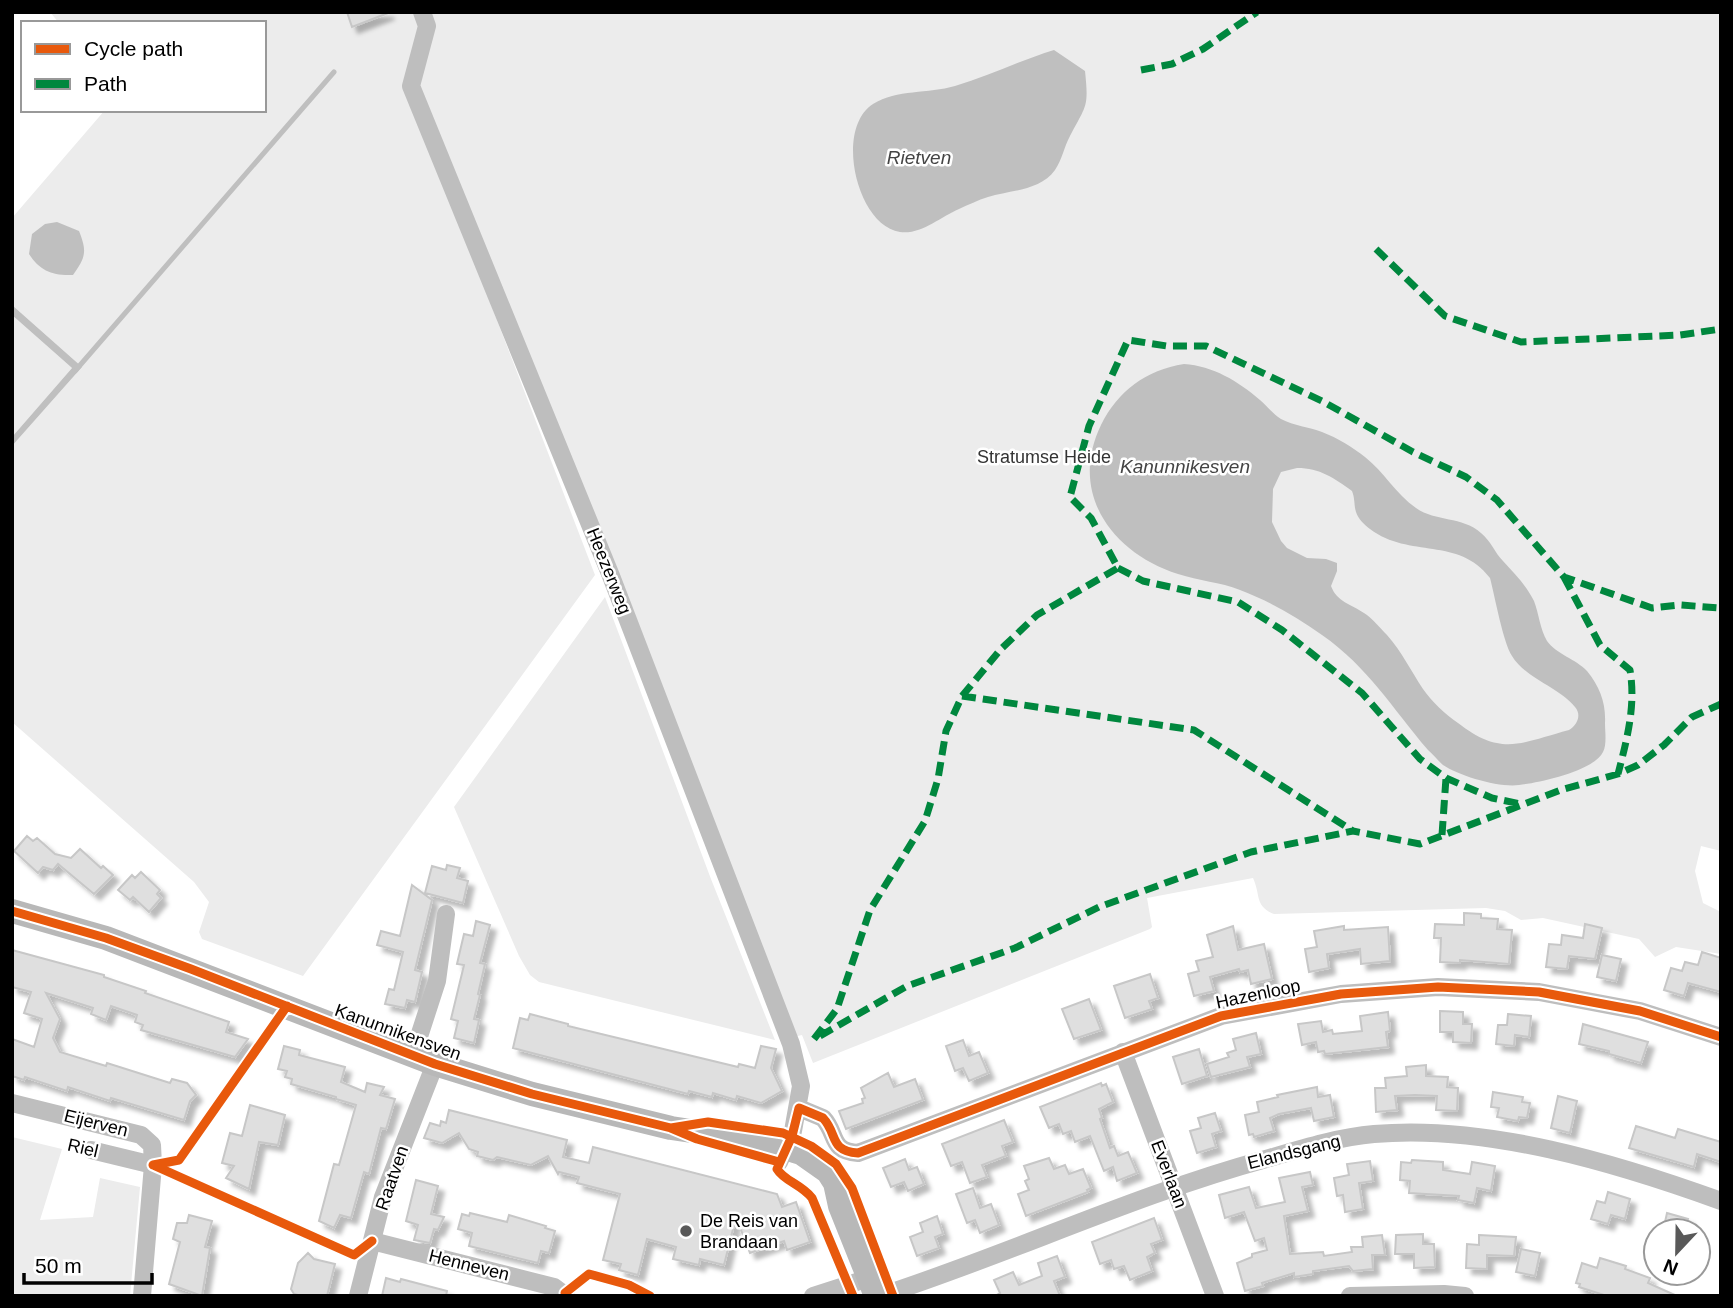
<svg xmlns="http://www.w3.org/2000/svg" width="1733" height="1308" font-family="Arial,sans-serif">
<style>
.green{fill:#ececec}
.water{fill:#bfbfbf;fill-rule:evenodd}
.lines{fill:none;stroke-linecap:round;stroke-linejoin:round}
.stream{stroke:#bfbfbf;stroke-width:5}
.building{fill:#dfdfdf;stroke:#c7c7c7;stroke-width:2;filter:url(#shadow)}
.street{stroke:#bebebe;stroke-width:18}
.secondary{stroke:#b8b8b8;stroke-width:24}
.quiet{stroke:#00873e;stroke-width:7;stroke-dasharray:14 7;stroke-linecap:butt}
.cycleway-casing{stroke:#fff;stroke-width:13}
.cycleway{stroke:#e8590c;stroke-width:9}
.poi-dot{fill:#595959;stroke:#fff;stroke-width:2.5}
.labels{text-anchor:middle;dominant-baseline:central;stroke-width:5;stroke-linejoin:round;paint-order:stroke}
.park-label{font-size:18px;fill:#333;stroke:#fff}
.street-label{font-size:18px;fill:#000;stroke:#fff}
.poi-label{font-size:18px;fill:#000;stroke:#fff;text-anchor:start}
.water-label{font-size:19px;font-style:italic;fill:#444;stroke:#fff}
</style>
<defs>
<filter id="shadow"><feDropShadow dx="6" dy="6" stdDeviation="2" flood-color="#0004"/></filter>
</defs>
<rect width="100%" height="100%" fill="#fff"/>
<path class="green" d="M50 12H1721V851L1701 846 1695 871 1703 903 1721 912V954L1676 947 1655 957 1639 939 1543 918 1521 920 1505 911 1486 908 1274 914C1254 906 1261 895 1253 878L1147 898 1152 927 1150 929 813 1063 802 1035 793 1037 427 138 595 575 303 976 202 939 199 932 209 902 194 882 12 722V446L82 367 12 305V218L105 110H264V23H59Z
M12 315 72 368 12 437Z
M605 597 711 879 775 1040 539 982 530 975 519 956 454 807Z
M12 1137 62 1149 40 1220 93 1217 100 1178 140 1187 130 1296H12Z"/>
<path class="water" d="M1054 50 1085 71C1089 108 1086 105 1070 136 1064 147 1062 160 1055 170 1040 191 1010 190 988 197 978 200 968 205 959 209 940 217 921 235 900 232 857 226 834 129 873 104 897 89 928 94 955 86 989 76 1021 60 1054 50Z
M57 222 79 231C87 251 86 257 73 275 53 276 40 271 29 254L32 234 45 224Z
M12 305 82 367 12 446V437L72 368 12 315Z
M1184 364C1213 366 1238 381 1260 400 1267 406 1273 414 1281 419 1294 426 1309 427 1322 432 1338 438 1352 447 1365 457 1384 472 1396 494 1416 508 1436 522 1462 516 1481 533 1491 541 1495 553 1503 561 1515 574 1526 585 1534 601 1539 614 1540 629 1547 641 1556 654 1576 659 1587 671 1600 687 1606 703 1605 723 1605 732 1607 744 1603 752 1594 771 1538 783 1519 785 1500 788 1459 776 1443 765 1438 761 1433 754 1428 750 1392 708 1368 667 1322 635 1297 617 1269 601 1240 590 1220 582 1199 581 1178 574 1112 553 1068 493 1101 425 1118 391 1146 370 1184 364ZM1297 468C1320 468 1334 478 1352 491 1355 498 1354 506 1356 512 1358 519 1365 525 1370 529 1410 559 1458 536 1490 578 1495 597 1503 642 1512 656 1525 678 1560 688 1575 707 1582 715 1577 725 1569 730 1520 743 1502 757 1458 723 1445 714 1432 702 1423 689 1411 671 1402 652 1387 635 1380 628 1372 618 1364 613 1351 604 1337 602 1331 586L1337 571V563L1326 559 1307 558 1287 548 1281 541 1272 522 1273 489 1281 472Z"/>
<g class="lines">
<path class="stream" d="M75 371 334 72"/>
</g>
<path class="building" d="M347 12H387L388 13 352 27Z
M27 836 33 841 37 838 55 854 71 858 80 849 101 868 103 866 113 875 94 894 58 864 53 870 43 867 38 873 14 851Z
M447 865 460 868 457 878 468 881 463 903 425 893 432 866 446 870Z
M141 872 160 890 157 894 161 898 149 912 133 897 130 900 118 890 132 875 135 878Z
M412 885 432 900 415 970 422 972 415 1002 407 1000 405 1008 385 1004 389 989 394 990 403 952 377 945 381 931 400 936Z
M1464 913 1481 914V918L1498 919 1497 929 1512 930 1509 964 1460 960V963L1440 962 1441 938H1434L1435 924 1464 925Z
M476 921 490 925 480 963 485 964 478 994 480 995 474 1019 479 1020 474 1043 454 1038 458 1021 451 1019 464 965 457 964 464 934 473 936Z
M1585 924 1602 928 1595 959 1569 956 1567 969 1546 967 1549 944 1561 945 1562 935 1583 938Z
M1233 926 1238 950 1264 944 1272 979 1251 984 1248 970 1240 972 1239 969 1210 977 1214 991 1194 996 1188 974 1199 971 1196 961 1213 957 1207 935Z
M1344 926V930L1388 927 1390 961 1361 964 1360 949 1327 954 1329 968 1309 972 1305 949 1317 947 1314 931Z
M12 950 104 975V977L146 991 145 993 229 1022 226 1032 248 1039 235 1057 141 1030 143 1025 135 1022 137 1015 111 1006 106 1020 91 1014 93 1008 46 993 60 1019 53 1038 60 1052 106 1066 107 1063 170 1083 172 1079 187 1083 196 1095 190 1101 184 1120 111 1098 110 1101 68 1087 67 1091 25 1077 24 1080 12 1076V1039L34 1047 42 1019 24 1013 31 992 12 987Z
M1702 952 1721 958V992L1688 983 1684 996 1664 990 1671 968 1682 971 1685 962 1698 965Z
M1602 955 1621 959 1616 981 1597 977Z
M1150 974 1158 998 1149 1001 1152 1009 1125 1018 1114 986Z
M1089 999 1101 1030 1074 1039 1062 1009Z
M1440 1011 1463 1012V1024H1472L1471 1043 1453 1042V1032H1440Z
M1388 1012 1390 1031 1386 1032 1388 1047 1325 1054 1324 1051 1318 1052 1316 1042 1302 1045 1298 1024 1321 1021 1323 1032 1332 1030 1333 1034 1362 1031 1360 1016Z
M530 1014 568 1024V1026L738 1067 739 1064 755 1068 761 1046 776 1049 771 1068 782 1091 761 1103 737 1096 736 1100 713 1093 712 1097 689 1091 688 1094 513 1048 520 1018 528 1020Z
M1508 1014 1531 1016 1529 1037 1515 1035 1514 1046 1496 1044 1498 1025H1507Z
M1583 1024 1648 1042 1641 1063 1609 1054V1051L1579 1044Z
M1256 1033 1261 1054 1247 1057 1250 1067 1211 1077 1207 1064 1229 1057 1227 1053 1236 1050 1233 1039Z
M963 1040 969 1056 979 1052 988 1073 969 1081 963 1068 955 1071 946 1046Z
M284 1046 300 1050 299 1055 345 1067 341 1082 365 1092 367 1083 384 1087 380 1095 395 1099 386 1129 381 1128 369 1174 364 1172 351 1218 340 1215 334 1228 319 1221 334 1164 339 1165 356 1105 336 1099V1097L291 1084 292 1079 285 1077 287 1071 278 1069Z
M1199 1049 1207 1076 1182 1084 1173 1057Z
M1426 1065V1076L1448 1077 1447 1087 1458 1088 1457 1111 1436 1110 1437 1096 1415 1095 1395 1096 1397 1110 1376 1112 1375 1088H1386L1385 1078 1407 1076 1406 1067Z
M888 1073 894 1087 915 1079 923 1100 846 1129 839 1111 863 1103 862 1099 865 1098 861 1088Z
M1101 1083 1102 1086 1106 1084 1113 1102 1099 1109 1102 1118 1100 1119 1110 1148 1114 1146 1118 1156 1128 1152 1137 1173 1117 1181 1113 1167 1104 1171 1090 1136 1075 1142 1071 1131 1063 1134 1059 1124 1049 1128 1040 1107Z
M1317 1087 1318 1097 1330 1095 1334 1117 1314 1121 1311 1108 1279 1114 1270 1118 1274 1131 1254 1137 1253 1134 1249 1135 1245 1115 1259 1112 1257 1102 1278 1097 1277 1095Z
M1493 1092 1523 1097 1522 1102 1530 1103 1527 1118 1519 1117 1518 1121 1497 1117 1499 1108 1491 1107Z
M1558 1096 1577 1101 1570 1133 1551 1128Z
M250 1105 285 1115 278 1145 259 1142 249 1189 226 1178 234 1166 222 1163 230 1133 242 1136Z
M449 1110 567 1140 563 1157 589 1163 593 1147 777 1194 782 1207 796 1202 810 1242 787 1250 784 1241 750 1253 736 1217 724 1265 700 1259 699 1265 673 1259 676 1247 647 1239 638 1275 619 1270 621 1264 603 1260 620 1194 577 1183 579 1177 559 1172 558 1174 548 1156 531 1165 497 1157 493 1160 477 1156 478 1152 469 1149 459 1133 442 1143 424 1138 430 1123 440 1126 441 1121 446 1123Z
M1215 1113 1221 1131 1212 1134 1216 1147 1197 1153 1190 1131 1201 1128 1198 1118Z
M1004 1120 1013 1142 1002 1146 1006 1156 982 1165 987 1177 970 1183 962 1162 951 1166 942 1144Z
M1636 1126 1675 1138 1678 1129 1721 1142V1162L1697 1154 1694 1167 1629 1148Z
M1049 1158 1054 1169 1065 1165 1069 1174 1083 1169 1091 1188 1087 1190 1088 1192 1026 1216 1018 1194 1029 1190 1025 1181 1029 1179 1024 1166Z
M905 1159 909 1170 917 1167 924 1184 908 1191 904 1182 891 1187 883 1168Z
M1412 1160 1443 1162V1170L1470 1174 1472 1162 1495 1166 1491 1191 1477 1188 1474 1203 1458 1200 1459 1196 1409 1193 1410 1181 1400 1180 1401 1162 1411 1163Z
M1370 1161 1373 1181 1359 1183 1363 1209 1345 1212 1343 1195 1337 1196 1334 1178 1349 1175 1347 1164Z
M1310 1172 1313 1185 1302 1187 1308 1211 1284 1216 1290 1254 1323 1252 1324 1256 1352 1252 1351 1247H1363L1362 1237 1382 1235 1385 1255H1372L1373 1269 1353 1271 1349 1266 1313 1271V1274L1294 1277V1273L1262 1283 1263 1286 1245 1291 1237 1263 1252 1257V1254L1267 1250 1264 1238 1255 1241 1244 1212 1225 1218 1219 1195 1249 1187 1256 1208 1285 1202 1279 1178Z
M416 1180 438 1186 431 1214 444 1217 438 1230 434 1229 430 1243 414 1240 418 1225 406 1221Z
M973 1188 980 1208 991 1204 999 1225 980 1233 975 1220 967 1223 956 1194Z
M1608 1192 1630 1199 1625 1219 1611 1215 1608 1224 1591 1219 1597 1201 1605 1203Z
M470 1213 507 1222 509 1215 546 1226 545 1228 555 1231 549 1253 541 1251 538 1263 469 1246 472 1233 458 1229 462 1214 469 1216Z
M1667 1213 1688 1219 1684 1231H1663Z
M189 1215 212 1221 205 1247 210 1248 202 1296 169 1284 180 1242 173 1239 177 1223H187Z
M937 1216 943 1234 935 1237 939 1248 917 1256 910 1237 923 1232 920 1223Z
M1154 1218 1162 1240 1151 1244 1155 1253 1147 1257 1152 1271 1130 1280 1124 1266 1114 1269 1111 1260 1100 1264 1092 1242Z
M1423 1234V1244H1434L1435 1267 1414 1268V1254H1395L1396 1235Z
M1479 1235 1516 1237 1514 1256 1487 1255V1269L1466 1268 1467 1244 1479 1245Z
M1521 1249 1540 1253 1535 1276 1516 1272Z
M308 1253 314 1259 335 1264 327 1296H302L294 1294 291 1289 298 1263Z
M1057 1256 1065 1277 1054 1281 1060 1296H995L1000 1293 994 1280 1013 1272 1019 1285 1042 1276 1038 1263Z
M1600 1258 1626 1266 1625 1269 1650 1278 1648 1283 1677 1296H1607L1579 1287 1580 1284 1576 1283 1582 1263 1597 1268Z
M386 1278 400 1282 401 1279 447 1291 446 1296H382Z"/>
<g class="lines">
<path class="street" d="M422 12 427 26 411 86 611 576 791 1044 801 1086 793 1131 779 1162
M1123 1052 1215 1296
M413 1055 437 981 446 914
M12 1103 141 1135 152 1145 153 1165 142 1296
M799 1108 823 1118C838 1134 829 1151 858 1153L1221 1016 1341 994 1438 987 1539 992 1640 1011 1721 1037
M91 1150 153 1165
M372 1241 554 1287 566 1296
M358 1296 383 1197 435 1064
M813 1296 869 1278
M880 1296C1010 1254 1134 1195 1266 1159 1300 1149 1338 1137 1374 1134 1486 1124 1616 1163 1721 1201
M1350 1296 1444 1294 1465 1296"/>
<path class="secondary" d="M12 911 106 938 435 1064 532 1094 671 1128 765 1142 801 1153 828 1172 835 1183 840 1206 876 1296"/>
<path class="quiet" d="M1141 70 1172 64 1203 49 1257 12
M1376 249 1445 316 1521 342 1680 335 1721 329
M1118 568 1143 581 1238 602 1282 630 1362 693 1420 759 1446 778 1492 798 1521 804
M1564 577 1600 645 1630 670C1636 706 1627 739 1618 774
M962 696 1194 730 1353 831
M1442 835 1446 778
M820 1036 907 986 1015 948 1099 907 1251 852 1353 831 1420 844 1561 790 1618 774 1638 765 1664 745 1692 717 1721 704
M814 1039 837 1009 870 910 925 821 938 779 946 731 962 696 1001 649 1037 615 1118 568 1091 518 1070 497 1089 426 1128 340 1167 346H1206L1322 401 1413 452 1466 477 1497 500 1564 577 1652 608 1680 605 1721 608"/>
<g class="cycleway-casing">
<path id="cycleway" d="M12 911 106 938 191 969 435 1064 532 1094 671 1128 697 1139 779 1162
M671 1128 708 1122 783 1133 811 1146 836 1164 852 1188 893 1296
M153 1165 354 1255 372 1241
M153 1165 179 1160 287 1006
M565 1293 589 1274 629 1285 650 1296
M853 1296 812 1198C801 1184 784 1181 777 1169L792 1136 799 1108 823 1118C838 1134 829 1151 858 1153L1221 1016 1341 994 1438 987 1539 992 1640 1011 1721 1037"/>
</g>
<use href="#cycleway" class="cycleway"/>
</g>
<circle class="poi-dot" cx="686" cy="1231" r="7"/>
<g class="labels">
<g class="park-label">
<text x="1044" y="457">Stratumse Heide</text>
</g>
<g class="street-label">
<text transform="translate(609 571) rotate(68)">Heezerweg</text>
<text transform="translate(1258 994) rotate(-12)">Hazenloop</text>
<text transform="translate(398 1032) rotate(20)">Kanunnikensven</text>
<text transform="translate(96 1123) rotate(14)">Eijerven</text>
<text transform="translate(83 1148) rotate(13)">Riel</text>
<text transform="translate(1294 1152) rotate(-14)">Elandsgang</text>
<text transform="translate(1169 1174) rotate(69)">Everlaan</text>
<text transform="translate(392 1178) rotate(-71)">Raatven</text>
<text transform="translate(469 1265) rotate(14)">Henneven</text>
</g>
<g class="poi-label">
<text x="700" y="1221">De Reis van<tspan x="700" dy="21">Brandaan</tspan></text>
</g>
<g class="water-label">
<text x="919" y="157">Rietven</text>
<text x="1185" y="466">Kanunnikesven</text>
</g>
</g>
<rect width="1733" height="1308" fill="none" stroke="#000000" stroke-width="28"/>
<rect x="21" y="21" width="245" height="91" fill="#ffffff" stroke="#999999" stroke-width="2"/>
<rect x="35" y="44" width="35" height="10" fill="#e8590c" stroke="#999999" stroke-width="2"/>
<text x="84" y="56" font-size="21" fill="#000000">Cycle path</text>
<rect x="35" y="79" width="35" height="10" fill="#00873e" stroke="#999999" stroke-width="2"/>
<text x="84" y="91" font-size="21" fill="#000000">Path</text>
<g transform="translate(1677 1252) rotate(202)"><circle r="33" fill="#ffffff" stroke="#999999" stroke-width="2"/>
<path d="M0-5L12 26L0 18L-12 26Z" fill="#595959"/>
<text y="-10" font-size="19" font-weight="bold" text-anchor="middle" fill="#000000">N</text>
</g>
<path d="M24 1273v10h128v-10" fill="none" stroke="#000000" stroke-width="3.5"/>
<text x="35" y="1273" font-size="21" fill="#000000" stroke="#ffffff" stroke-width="5" paint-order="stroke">50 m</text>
</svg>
